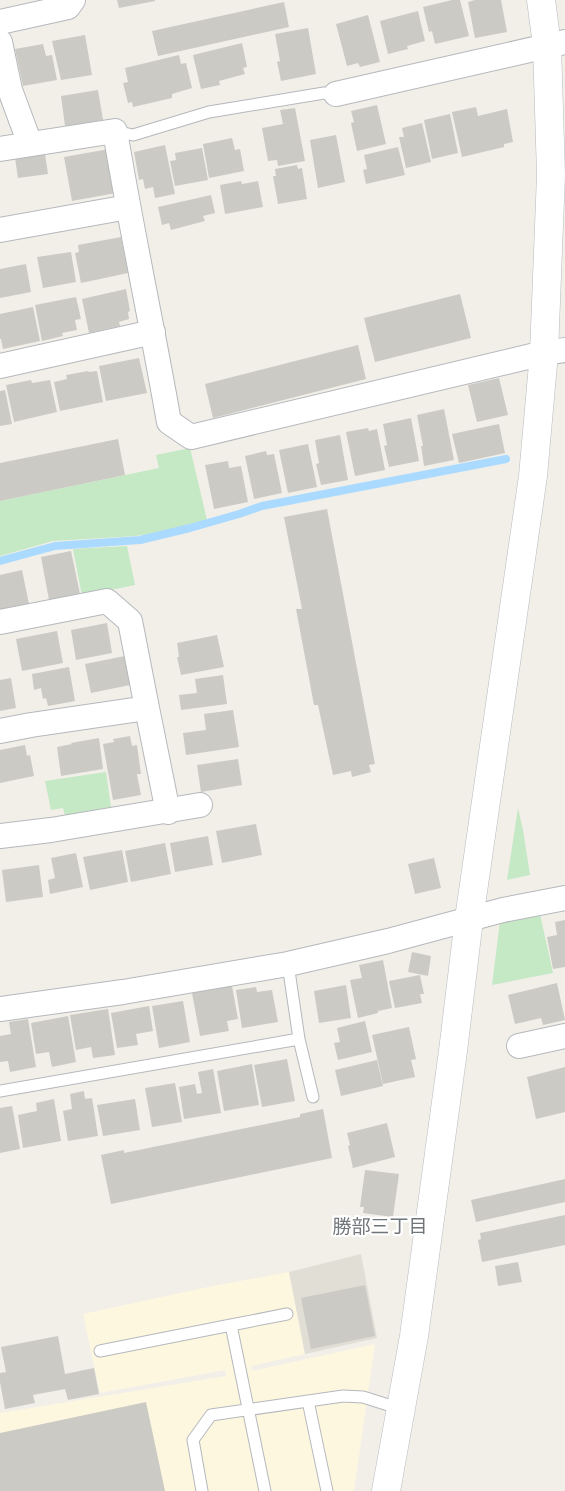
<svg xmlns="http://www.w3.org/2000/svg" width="565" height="1491" font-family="Lato,'Noto Sans JP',sans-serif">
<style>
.commercial{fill:#fef7e0}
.education{fill:#e1ded6}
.green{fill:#c5e8c5}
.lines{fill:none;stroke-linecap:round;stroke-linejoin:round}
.stream{stroke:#aadaff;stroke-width:8}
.building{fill:#cccac5}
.lane-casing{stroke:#b5b8bc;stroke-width:13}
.street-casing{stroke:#b5b8bc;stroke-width:26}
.secondary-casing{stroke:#b6babf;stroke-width:29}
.lane{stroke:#fff;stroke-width:11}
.street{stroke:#fff;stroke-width:24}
.secondary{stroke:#fff;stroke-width:28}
.labels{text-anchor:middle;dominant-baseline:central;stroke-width:4.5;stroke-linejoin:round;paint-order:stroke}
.neighbourhood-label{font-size:19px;fill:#70757a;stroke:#fff}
</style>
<rect width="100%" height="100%" fill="#f1efe8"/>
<path class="commercial" d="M289 1272 305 1354 251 1366 252 1371 375 1344 354 1491H0V1413L226 1376 225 1370 100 1393 83 1314 208 1287Z"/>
<path class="education" d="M361 1254 377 1338 305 1354 289 1272Z"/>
<path class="green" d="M190 448 207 520 150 534 135 536 53 541 0 556V501L159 468 156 455Z
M127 546 135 585 82 596 73 549Z
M106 772 111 807 65 815 63 808 51 810 45 781Z
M518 808 523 830 530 875 507 880Z
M540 914 553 973 492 985 500 921Z"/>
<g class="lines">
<path class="stream" d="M0 561 55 546 140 540 190 528 239 514 262 506 506 459"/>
</g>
<path class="building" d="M117 0H155V1L119 8Z
M452 0H460L469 36 435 44 432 31 429 32 423 7Z
M475 0H501L507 32 475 38 468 2Z
M284 2 289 27 158 56 152 31Z
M418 11 425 41 407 46 408 49 388 54 380 21Z
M368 15 380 62 360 67 358 63 347 66 336 24Z
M308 28 316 74 281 81 277 62 280 61 275 34Z
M85 35 92 75 61 80 52 41Z
M242 43 247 67 243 68 245 74 219 81 220 85 201 89 193 55Z
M43 44 46 56 52 55 57 80 23 86 15 49Z
M179 55 181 64 186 63 192 88 172 94V98L133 107 132 102 128 103 123 83 128 82 125 68Z
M98 90 103 120 65 126 61 96Z
M377 105 386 144 357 151 351 123 354 122 351 111Z
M476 107 478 116 507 109 513 142 504 144V147L462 157 452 112Z
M295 108 305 161 278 166 277 160 268 161 262 128 283 124 280 110Z
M450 114 458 153 432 159 424 120Z
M422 123 431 162 406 168 399 137H404L402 128Z
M336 135 345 182 318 188 310 140Z
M232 138 235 150 240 149 244 171 209 178 203 144Z
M165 145 175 194 155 198 153 187 145 189 143 179 139 180 134 152Z
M398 147 405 175 366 184 363 170 367 169 364 155Z
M202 148 208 180 175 186 170 161 176 160 175 153Z
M109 149 116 193 72 201 64 157Z
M45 154 48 174 18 178 15 158Z
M297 165 298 169 302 168 307 199 278 204 273 176H276L275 169Z
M241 181 242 184 258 181 263 207 225 214 220 185Z
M211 195 215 213 203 216 205 221 171 230 169 223 162 225 158 207Z
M121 237 128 273 81 283 75 253 79 252 78 245Z
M71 252 76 282 43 288 37 257Z
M26 264 31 292 0 298V269Z
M126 289 130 311 128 312 129 319 119 322 120 326 89 333 82 299Z
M460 294 471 338 375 362 364 318Z
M76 297 81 319 75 320 77 330 62 333 63 336 42 341 35 305Z
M33 307 40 341 3 349 1 339H0V314Z
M358 345 366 379 213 418 205 384Z
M139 358 147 393 106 401 99 366Z
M88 371 89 372 97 371 103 402 60 411 54 382 67 379 66 375Z
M499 378 508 415 477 422 468 385Z
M31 380 32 383 50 380 57 412 14 422 6 385Z
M5 390 12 424 0 426V391Z
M444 409 454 460 424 466 421 446H423L417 415Z
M411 418 419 461 389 467 384 446 387 445 383 424Z
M499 424 505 453 459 463 452 434Z
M368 428 369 431 377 429 385 470 355 476 346 432Z
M340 435 348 480 321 485 316 464 319 463 315 440Z
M118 439 125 475 0 501V463Z
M308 444 317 487 288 493 279 450Z
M266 451 267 455 274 454 282 493 254 499 245 456Z
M228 461 229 468 241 466 248 502 214 509 205 465Z
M327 509 375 764 369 765 371 772 352 777 351 771 333 775 318 705H314L296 609H302L284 517Z
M71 551 80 594 49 600 41 557Z
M22 570 29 604 0 610V575Z
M107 623 112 653 76 660 71 630Z
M57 631 63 663 22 671 16 639Z
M217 635 224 667 181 675 177 657H179L177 643Z
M125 656 130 685 91 693 85 664Z
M69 667 75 701 48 706 46 698 43 699 41 688 34 690 32 674Z
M223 675 227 704 181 710 179 695 197 693 195 679Z
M11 678 16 708 0 711V680Z
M233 710 239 747 186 755 183 733 206 730 204 714Z
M130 736 132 746 137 745 141 774H137L141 795 113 800 103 744 114 742 113 739Z
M99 738 103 769 61 776 57 747 72 744 71 743Z
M25 745 27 756 30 755 34 776 0 783V750Z
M238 759 242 785 201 792 197 765Z
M256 824 262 855 222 863 216 831Z
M208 836 213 865 175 872 170 843Z
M165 843 171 874 131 882 125 851Z
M122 850 128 882 90 890 83 857Z
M76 853 83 887 50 894 48 880 55 878 51 858Z
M434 858 441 888 415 894 408 864Z
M39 865 43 897 6 902 2 870Z
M565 920V967L553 969 547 937 557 935 555 922Z
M412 952 431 956 428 976 408 972Z
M383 960 392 1008 378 1011V1013L358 1018 350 980 362 978 359 965Z
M420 975 424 994H420L422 1003 395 1008 389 981Z
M557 983 565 1020 543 1025 541 1018 515 1024 508 995Z
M346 985 351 1018 319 1023 314 991Z
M232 986 238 1019 227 1021 229 1031 200 1036 192 993Z
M256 987 257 992 272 990 278 1022 242 1028 236 990Z
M183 1001 190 1042 159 1048 152 1006Z
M149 1006 153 1031 136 1034 138 1045 117 1048 111 1013Z
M108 1009 115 1055 93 1058 91 1047 76 1050 70 1015Z
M68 1016 76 1062 52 1067 49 1052 36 1054 31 1023Z
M28 1019 36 1067 10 1072 8 1061 0 1062V1036L11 1034 9 1022Z
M365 1021 372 1052 338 1060 334 1043 340 1042 337 1028Z
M409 1027 416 1059 411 1060 415 1077 383 1084 372 1035Z
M287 1059 295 1101 262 1107 254 1065Z
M377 1060 383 1086 341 1096 335 1070Z
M252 1064 259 1105 224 1111 217 1071Z
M565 1067V1112L536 1119 527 1077Z
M213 1069 221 1113 184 1119 179 1087 195 1084 197 1094 202 1093 198 1072Z
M175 1083 182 1122 152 1127 145 1088Z
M84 1091 85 1099 92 1098 98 1136 68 1141 63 1111 72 1109 70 1094Z
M54 1099 61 1141 23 1148 18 1115 37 1111 36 1103Z
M135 1099 140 1130 103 1136 97 1105Z
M12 1106 20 1149 0 1153V1108Z
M323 1109 332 1158 111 1204 101 1155 124 1150V1153L300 1117V1114Z
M387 1123 395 1157 353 1168 348 1146 350 1145 347 1133Z
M365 1170 399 1174 393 1217 363 1213 364 1207H360Z
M565 1179V1202L476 1222 471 1200Z
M565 1215V1245L482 1262 478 1240 481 1239 480 1233Z
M518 1262 522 1282 498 1286 495 1266Z
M365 1285 375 1336 311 1349 301 1298Z
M58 1336 65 1374 94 1368 99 1394 68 1400 65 1389 33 1395 35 1403 5 1409 0 1382V1373L6 1372 1 1347Z
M146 1402 165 1491H0V1433Z"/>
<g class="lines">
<g class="lane-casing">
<path id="lane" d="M115 131 133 135 209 112 324 93 336 94
M299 1039 313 1097
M0 1091 299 1039 288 964
M100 1351 231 1325
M308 1401 327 1491
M202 1491 193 1440 211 1415 343 1396 363 1397 401 1409
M265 1491 231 1325 287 1314"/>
</g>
<g class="street-casing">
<path id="street" d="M0 22 68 7 73 0
M0 42 10 90 30 144
M336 94 565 42
M0 149 115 131C131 228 152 325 169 422L191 437 544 353 565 350
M0 230 128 207
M0 366 153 332
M0 622 107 601 130 621 147 708
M0 731 31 725 147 708 168 812
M0 836 51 830 200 805
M0 1009 123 992 288 964 388 941 503 910 565 898
M519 1046 565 1036"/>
</g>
<g class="secondary-casing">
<path id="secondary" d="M386 1491 414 1336 453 1051 469 919 533 476 544 353 551 175 547 45 541 0"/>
</g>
<use href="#lane" class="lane"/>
<use href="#street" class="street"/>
<use href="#secondary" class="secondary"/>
</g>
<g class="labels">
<g class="neighbourhood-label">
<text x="380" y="1225">勝部三丁目</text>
</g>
</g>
</svg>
